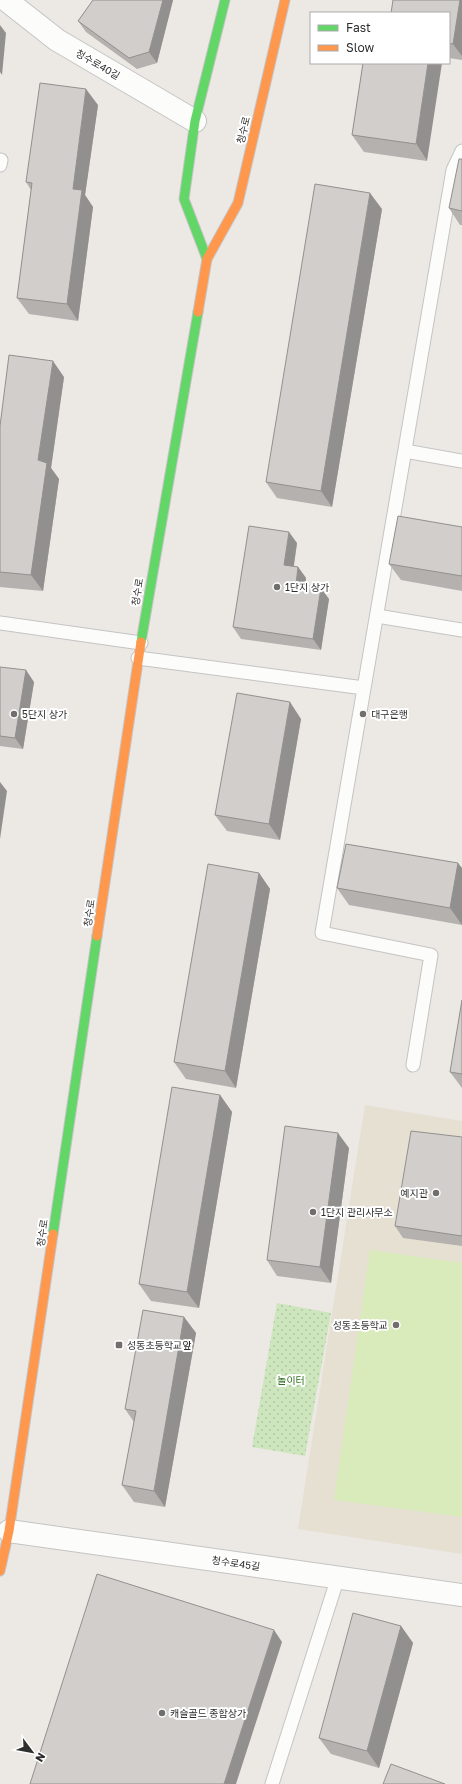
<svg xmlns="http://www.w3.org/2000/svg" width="462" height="1784" font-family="'Golos Text','Noto Sans KR',sans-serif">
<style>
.education{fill:#e6e0d3}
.grass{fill:url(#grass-dots)}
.pitch{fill:#d9eabb}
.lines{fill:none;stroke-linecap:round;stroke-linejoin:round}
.lane-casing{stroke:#c5c4c5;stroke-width:15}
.street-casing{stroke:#c5c4c5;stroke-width:24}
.fast-casing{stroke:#c5c4c5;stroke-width:11}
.slow-casing{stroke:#c5c4c5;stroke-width:11}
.lane{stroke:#fcfcfb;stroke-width:13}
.street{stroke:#fcfcfb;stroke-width:22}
.fast{stroke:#63d668;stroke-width:9}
.slow{stroke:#ff974d;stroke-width:9}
.wall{fill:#b4b1af}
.shaded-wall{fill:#92908e}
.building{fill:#d1cecb;stroke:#92908e}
.poi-dot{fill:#706f6e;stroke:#fff;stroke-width:1.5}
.labels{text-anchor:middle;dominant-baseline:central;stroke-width:4;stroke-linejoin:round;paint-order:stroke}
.street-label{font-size:10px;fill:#2e2e2e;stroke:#fff}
.poi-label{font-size:10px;fill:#2e2e2e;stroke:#fff;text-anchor:start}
.park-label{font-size:10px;fill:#2c6e1b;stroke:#fff}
</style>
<defs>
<pattern id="grass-dots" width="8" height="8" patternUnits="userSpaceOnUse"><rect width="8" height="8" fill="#cee6be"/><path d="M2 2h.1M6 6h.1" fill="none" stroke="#b1c6a4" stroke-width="1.8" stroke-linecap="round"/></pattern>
</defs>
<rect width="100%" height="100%" fill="#ece8e4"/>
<path class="education" d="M365 1105 462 1121V1554L298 1529Z"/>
<path class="grass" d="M277 1303 331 1313 305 1456 252 1447Z"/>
<path class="pitch" d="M370 1250 462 1263V1517L334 1500Z"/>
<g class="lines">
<g class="lane-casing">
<path id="lane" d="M0 165 1 160
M405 451 462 461
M377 616 462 630
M0 623 141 643
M138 658 364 688
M413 1065 431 955 322 933 453 170 462 151
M272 1784 338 1577"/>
</g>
<g class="street-casing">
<path id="street" d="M6 0 57 40 195 121
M9 1531 462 1595"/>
</g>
<g class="fast-casing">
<path id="fast" d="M207 259 184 199 195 121 225 0
M141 642 198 312
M53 1234 97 936"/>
</g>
<g class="slow-casing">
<path id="slow" d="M198 312 207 259 238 203 285 0
M97 936 141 642
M0 1571 9 1531 53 1234"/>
</g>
<use href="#lane" class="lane"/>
<use href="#street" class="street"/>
<use href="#fast" class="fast"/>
<use href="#slow" class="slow"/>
</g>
<path class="wall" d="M93 0H173L157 63 137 69 86 32 78 21Z
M462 0V60L449 58V13Z
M363 63 427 161 364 152 352 135Z
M98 105 85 195 93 207 78 321 29 314 17 298 31 190 26 182Z
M462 159V225H460L449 208Z
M382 209 332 507 277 498 266 482Z
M64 377 51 468 59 479 43 591 0 587V426Z
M462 527V591L401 580 389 564Z
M297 543 294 566 298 567 306 578 305 585 329 599 321 650 241 639 233 627Z
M0 667 34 682 23 749 0 746Z
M301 719 280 840 227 831 215 815Z
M458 863 462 925 349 905 337 888Z
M259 873 270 889 236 1088 186 1079 174 1062Z
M462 1000V1088L450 1072Z
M220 1095 232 1112 199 1308 151 1301 139 1284Z
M462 1137V1246L403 1238 395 1226Z
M349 1148 331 1283 277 1276 267 1260Z
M184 1317 196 1333 165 1507 134 1502 122 1485 134 1422 125 1409Z
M401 1626 413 1643 379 1768 331 1754 319 1738Z"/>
<path class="shaded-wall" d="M163 0H173L157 63 149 52Z
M460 0H462V56L453 44Z
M0 25 6 33 2 75 0 72Z
M428 63H442L427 161 416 144Z
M86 89 98 105 85 195 93 207 78 321 67 304 73 189Z
M370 193 382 209 332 507 321 491Z
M53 361 64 377 51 468 59 479 43 591 31 575 38 460Z
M289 532 297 543 292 576 284 565Z
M298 567 306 578 304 595 296 584Z
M321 588 329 599 321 650 313 639Z
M26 670 34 682 23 749 15 738Z
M290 702 301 719 280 840 269 824Z
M0 782 7 791 0 839Z
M458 863 462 868V925L450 908Z
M259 873 270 889 236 1088 225 1071Z
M220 1095 232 1112 199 1308 187 1292Z
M338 1133 349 1148 331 1283 320 1267Z
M184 1317 196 1333 165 1507 154 1491Z
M401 1626 413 1643 379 1768 367 1751Z
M274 1630 282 1642 236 1784H224Z"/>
<path class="building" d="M93 0H163L149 52 129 58 78 21Z
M393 0H460L453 44 449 43V13H391Z
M363 63H428L416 144 352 135Z
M40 83 86 89 73 189 82 190 67 304 17 298 32 183 26 182Z
M459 159H462V211L449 208Z
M315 184 370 193 321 491 266 482Z
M9 355 53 361 38 460 47 463 31 575 0 572V426Z
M398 516 462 527V576L389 564Z
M249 526 289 532 284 565 298 567 296 584 321 588 313 639 233 627Z
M0 667 26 670 15 738 0 736Z
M237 693 290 702 269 824 215 815Z
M346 844 458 863 450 908 337 888Z
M208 864 259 873 225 1071 174 1062Z
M462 1000V1074L450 1072Z
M172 1087 220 1095 187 1292 139 1284Z
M285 1126 338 1133 320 1267 267 1260Z
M411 1131 462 1137V1236L395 1226Z
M143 1310 184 1317 154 1491 122 1485 136 1411 125 1409Z
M97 1574 274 1630 224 1784H30Z
M353 1613 401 1626 367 1751 319 1738Z
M391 1764 445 1784H383Z"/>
<g class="poi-dot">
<circle cx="277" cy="587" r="4"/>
<circle cx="14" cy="714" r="4"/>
<circle cx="363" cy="714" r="4"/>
<circle cx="436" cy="1193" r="4"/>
<circle cx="313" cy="1212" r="4"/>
<circle cx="396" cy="1325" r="4"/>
<rect x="115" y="1341" width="8" height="8" rx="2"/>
<circle cx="162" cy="1713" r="4"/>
</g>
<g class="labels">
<g class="street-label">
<text transform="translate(98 64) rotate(30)">청수로40길</text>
<text transform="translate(243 130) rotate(-77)">청수로</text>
<text transform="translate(137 592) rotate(-81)">청수로</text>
<text transform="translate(89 913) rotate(-82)">청수로</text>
<text transform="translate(42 1233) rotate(-82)">청수로</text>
<text transform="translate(236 1563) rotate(8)">청수로45길</text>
</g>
<g class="poi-label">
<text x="285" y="587">1단지 상가</text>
<text x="22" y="714">5단지 상가</text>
<text x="371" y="714">대구은행</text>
<text x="428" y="1193" text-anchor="end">예지관</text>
<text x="321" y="1212">1단지 관리사무소</text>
<text x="388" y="1325" text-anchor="end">성동초등학교</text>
<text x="127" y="1345">성동초등학교앞</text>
<text x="170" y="1713">캐슬골드 종합상가</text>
</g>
<g class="park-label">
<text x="291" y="1380">놀이터</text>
</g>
</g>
<rect x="310" y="12" width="140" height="52" fill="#ffffff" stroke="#ababab"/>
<rect x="318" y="25" width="20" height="6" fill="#63d668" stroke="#ababab"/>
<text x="346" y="32" font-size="12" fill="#2e2e2e">Fast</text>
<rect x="318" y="45" width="20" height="6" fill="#ff974d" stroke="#ababab"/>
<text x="346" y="52" font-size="12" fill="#2e2e2e">Slow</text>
<g transform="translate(32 1752) rotate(122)" stroke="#ffffff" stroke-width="3" paint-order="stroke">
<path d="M0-3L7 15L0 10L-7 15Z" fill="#2e2e2e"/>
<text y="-6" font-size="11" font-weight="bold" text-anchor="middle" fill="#2e2e2e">N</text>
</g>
</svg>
